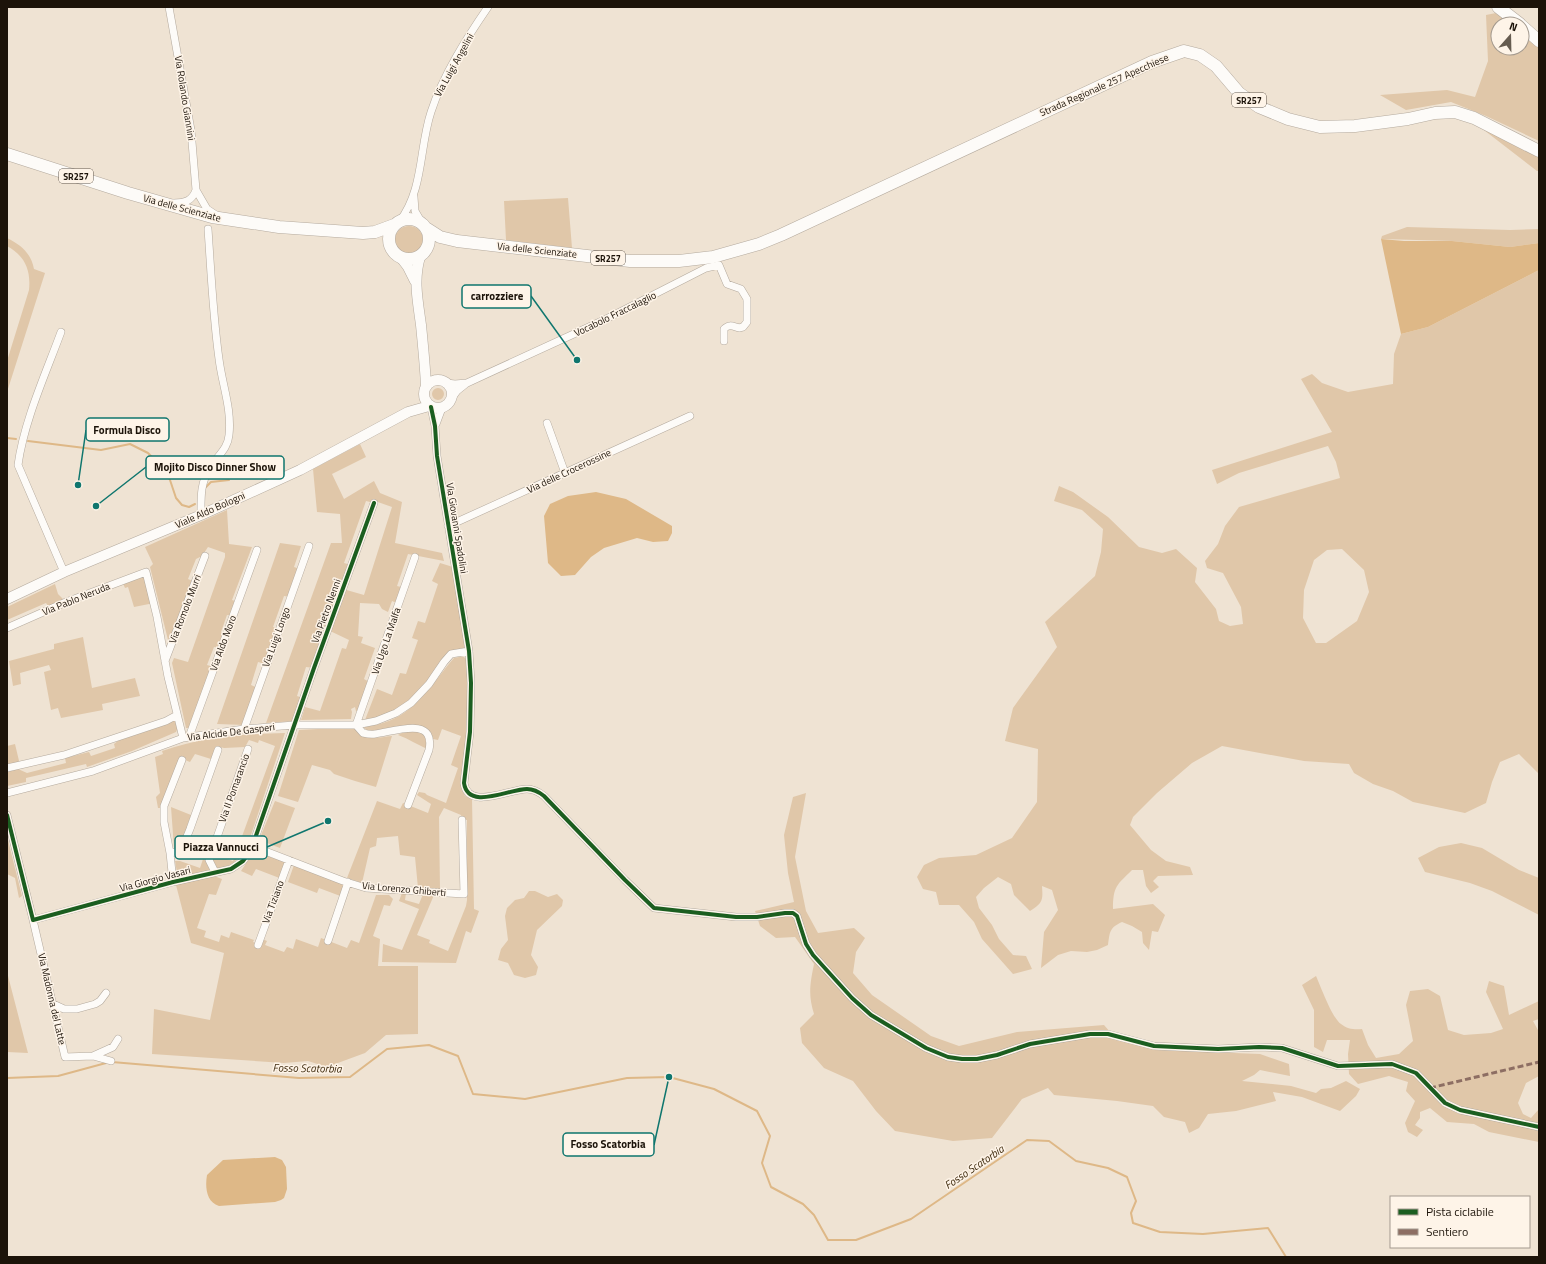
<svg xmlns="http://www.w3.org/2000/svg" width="1546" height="1264" font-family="'Titillium Web',sans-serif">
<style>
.green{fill:#e0c7a9;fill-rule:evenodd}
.water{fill:#deb887}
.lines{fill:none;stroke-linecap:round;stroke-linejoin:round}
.stream{stroke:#deb887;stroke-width:2}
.street-casing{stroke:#b4aa9e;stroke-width:8}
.secondary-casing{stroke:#b4aa9e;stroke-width:11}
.primary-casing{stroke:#b4aa9e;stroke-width:13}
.street{stroke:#fdfbf8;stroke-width:7}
.secondary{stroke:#fdfbf8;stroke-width:10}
.primary{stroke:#fdfbf8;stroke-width:12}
.quiet{stroke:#8d6e63;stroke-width:3;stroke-dasharray:6 3;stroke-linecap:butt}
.cycleway-casing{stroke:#fef4e8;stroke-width:6}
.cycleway{stroke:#1b5e20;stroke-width:4}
.labels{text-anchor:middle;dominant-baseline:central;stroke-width:3;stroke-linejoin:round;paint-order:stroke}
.shield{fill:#fef4e8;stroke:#60564c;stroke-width:1}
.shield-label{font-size:9px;font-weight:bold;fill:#1c1309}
.street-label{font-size:10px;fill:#1c1309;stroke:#fef4e8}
.water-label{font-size:11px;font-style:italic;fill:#3e2a0d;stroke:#fef4e8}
.leader{fill:none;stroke:#0f766e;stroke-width:1.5}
.callout-dot{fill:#0f766e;stroke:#fef4e8;stroke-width:1.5}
.callout{fill:#fef4e8;stroke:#0f766e;stroke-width:1.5}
.callout-label{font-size:11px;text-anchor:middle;font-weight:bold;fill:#1c1309}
</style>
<rect width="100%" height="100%" fill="#efe3d3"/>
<path class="green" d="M1496 13 1511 24H1498V48H1522V34L1539 48V141L1486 116 1451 102 1406 110 1380 95 1447 90 1475 97 1488 61 1486 15Z
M1480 127 1539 156V171H1537Z
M568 198 572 248 506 240 504 201Z
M395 240a14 14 0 1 1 28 0a14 14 0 1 1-28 0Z
M1407 227 1510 230 1539 229V243L1510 247 1452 241 1381 239 1382 236Z
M7 238C21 245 31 253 34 269L45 273 7 392V361L29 290C31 270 25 256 7 246Z
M1539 270V774L1519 754 1500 762 1492 782 1486 803 1465 813 1413 802 1393 791 1373 784 1354 773 1349 764 1304 761 1222 746 1192 763 1157 793 1133 817 1130 825 1151 850 1166 861 1190 867 1193 875 1158 876 1153 881 1159 887 1151 893 1146 886 1143 870H1132C1117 885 1113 886 1113 909L1153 904 1165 915 1158 932 1152 931 1149 950 1143 943 1142 932 1132 926 1122 922C1109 928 1110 932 1108 945L1097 950 1087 952 1071 951 1058 955 1041 968 1044 932 1058 910 1052 890 1042 886C1043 900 1043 903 1030 911L1014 895 1011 884 998 877 984 888 976 897 979 908 992 925 999 939 1013 955 1026 956 1032 969 1013 974 982 939 974 922 959 905H939L936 892 923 889 917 877 924 865 939 858 976 855 1012 838 1037 802 1038 749 1005 741 1013 708 1057 647 1045 622 1095 576 1101 552 1103 529 1082 510 1054 501 1059 486 1073 492 1108 517 1139 547 1162 553 1176 549 1197 568 1195 582 1216 609 1219 621 1230 626 1243 624 1241 607 1223 573 1207 568 1205 561 1218 544 1225 526 1239 507 1340 478 1336 462 1328 446 1239 473 1217 484 1212 470 1332 432 1301 379 1312 374 1322 383 1348 392 1393 384 1394 354 1401 334 1428 327ZM1342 549 1364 570 1369 592 1357 621 1326 643H1316L1303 618 1304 590 1314 560 1327 550Z
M432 394a6 6 0 1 1 12 0a6 6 0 1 1-12 0Z
M360 444 366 457 332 474 344 499 374 481 380 493 402 502 395 543 442 553 444 561 408 554 397 586 405 588 399 604 392 601 388 612 382 609 379 604 360 603 358 636 363 637 361 643 375 648 364 679 371 683 361 712 356 711 355 707 351 709 352 712 351 719 301 720 305 707 320 711 342 648 346 649 349 640 328 630 314 668 306 667 297 696 303 698 295 721 266 723 331 543H342L340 514 317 512 313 469ZM366 501 374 503 375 501 392 507 364 595 343 589 351 565 344 563Z
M227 510 229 544 252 547 232 600 238 602 233 616 227 615 221 632 226 635 221 649 214 647 207 665 214 667 193 728H186L172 663 174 658 188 662 225 557V553L208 547 202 556 196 559 188 579 195 582 170 648 150 567 153 564 145 547Z
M280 543 301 546 294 567 300 569 290 597 284 596 273 627 279 629 266 664 258 662 251 685 258 688 245 725 217 724Z
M440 563 453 567 465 649 451 652C432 676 411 709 381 718 376 719 370 719 365 720L377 689 392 695 400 673 406 674 418 640 412 638 418 621 425 623 438 584 432 581Z
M146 572 154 603 134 607 128 587 125 588 122 581Z
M55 584 58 594 66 602 50 609 46 603 7 620V607Z
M83 637 92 688 135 678 140 696 102 704 103 710 61 718 58 708 51 710 44 672 51 670 49 665 20 673 21 684 13 686 9 661 54 649V644Z
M459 657H464L468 661C468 683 470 705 469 726 468 746 456 779 465 796L472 798 474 909 479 911 471 933 466 931 456 963 382 962 383 944 402 950 419 909 399 901 402 893H406L405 900 419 904 423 894 434 895 417 935 430 940 429 943 448 951 466 906 467 900V820H462L461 815 444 808 439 817 440 890 418 888 415 857 400 855 398 836 377 838 376 846 370 848 362 883 347 878 377 801 400 809 403 803 428 813 431 804 417 795 419 792 425 793 427 795 446 803 458 768 451 765 461 736 442 729 438 740 433 739 430 732 420 726 373 732 367 731 364 727C371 725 377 725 383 723 415 714 433 682 454 658Z
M173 721H175L178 728 176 732 132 751 87 767 86 764 26 778V782L7 786V772L18 769 27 773 66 763 65 758 89 752 91 756 115 748 114 744 119 740Z
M355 727C368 741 374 738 392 736L376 787 355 781 334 774 330 770 312 765 298 802 278 796 299 730Z
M406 731H419L425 735 429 750C418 745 409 739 398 735Z
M285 733 248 844 233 864 221 868H216L212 860 214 855 233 861 275 746 259 740 258 743 249 740 245 747 224 748 216 746 211 759 195 754 190 762 180 758 161 808H158L156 797 160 793 155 757 163 754 162 751C203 737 242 734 285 733Z
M15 744 20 765 7 768V746Z
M806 793 795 857 806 911 818 933 854 928 865 938 856 952 853 973 872 995 931 1036 959 1046 1017 1032 1104 1025 1117 1040 1156 1050 1260 1054 1289 1064 1290 1076 1260 1070 1254 1075 1242 1081 1291 1086 1316 1093 1321 1089 1331 1088 1346 1081 1360 1089 1356 1096 1340 1111 1302 1097 1273 1092 1276 1101 1236 1111 1208 1114 1199 1128 1189 1133 1185 1122 1164 1117 1153 1106 1117 1101 1054 1095 1048 1088 1022 1099 992 1138 953 1141 895 1131 876 1111 853 1081 824 1068 802 1043 800 1028 814 1014C808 995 810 984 814 964L795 937 776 938 760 926 755 911 794 902 788 873 784 835 793 797Z
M275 801 295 808 280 848 259 840Z
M171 807 191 815 180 848H174Z
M7 836 22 896 19 898 15 878 7 874Z
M1461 843 1482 848 1519 870 1539 878V915L1492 891 1470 883 1425 872 1418 858 1439 847Z
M254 851 287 863 282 879 256 869 252 876 241 871Z
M203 859 206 860 210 870 178 878 175 861H180L200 868Z
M294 865 347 886 343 897 319 888 317 893 288 882Z
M214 876 222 879 216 895 209 894 197 928 206 931 204 937 219 942 221 935 229 938 231 932 254 940 253 942 258 944 260 938 267 941 265 945 284 952 287 947 293 949 296 939 318 947 321 938 347 948 351 940 359 943 376 895H389L393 899 390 906 384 905 373 936 380 939 378 966H418V1034L386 1035 365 1053 327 1067 308 1061 284 1063 152 1054 154 1009 210 1020 224 953 191 943 176 885Z
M529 891H535L548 897 557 894 563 900 562 906 537 930 531 955 538 967 536 975 525 978 514 975 508 963 498 960 501 949 508 940 505 916 507 908 515 900 524 898Z
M7 972 28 1053 7 1052Z
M1316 976C1321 987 1332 1018 1341 1024 1347 1029 1355 1030 1362 1029L1368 1045 1376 1058 1399 1054 1413 1041 1406 1005 1410 991 1428 989 1440 996 1448 1030 1464 1035 1491 1033 1503 1029 1486 992 1489 981 1504 986 1509 1015 1539 1001V1019L1533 1021 1539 1032V1076L1526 1083 1518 1103 1523 1114 1531 1118 1539 1109V1142L1489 1132 1474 1124 1447 1122 1430 1108 1420 1112V1118L1415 1125 1423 1130 1417 1137 1408 1132 1405 1123 1415 1101 1406 1091 1408 1082 1389 1076 1358 1084 1349 1074 1348 1054 1350 1040H1327L1323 1052 1314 1047V1010L1302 985Z"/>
<path class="water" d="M1381 239 1404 241H1452L1510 247 1539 243V270L1428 327 1401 334Z
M596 492 626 499 672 526V533L668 541 653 542 637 538 604 548 591 557 575 575 561 576 548 563 544 516 550 504 568 496Z
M275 1157 282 1160 286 1167 287 1189 284 1198 281 1200 275 1202 219 1206C206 1202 205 1187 207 1175L223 1160Z"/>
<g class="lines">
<path class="stream" d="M7 438 16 439
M28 441 101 450 130 444 148 453 160 465 170 480 176 498 182 505 189 507 195 504
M240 478 267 470 281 468
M206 487 211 482 229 480
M112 1062 299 1078 350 1077 387 1049 429 1045 458 1056 473 1094 525 1099 627 1078 669 1077 714 1089 757 1111 770 1136 762 1163 771 1187 803 1204 814 1215 828 1240H856L911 1219 1027 1140 1049 1141 1076 1161 1108 1168 1127 1177 1136 1201 1131 1213 1133 1223 1160 1232 1203 1234 1268 1228 1286 1257
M7 1078 58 1076 106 1063"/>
<g class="street-casing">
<path id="street" d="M169 7 191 130 196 190 207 209 216 215
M414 197 415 211 422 223
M174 203C185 203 192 201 196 190
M399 222C424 190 419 148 431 112 443 75 466 39 488 7
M61 332C46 373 24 421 18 465L64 572
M446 383 455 384 467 383
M452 398 457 391 467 383 602 321 706 268 719 265 727 284 741 289 747 299V322L743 327 739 328C732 326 729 324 724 329V341
M431 407 435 426 437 456 469 651 471 683 470 732 464 783C468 811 509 789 527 789 534 789 539 792 544 796L625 880 654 908 736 917H757L785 913H793L797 916 806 944 813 955 852 998 871 1015 926 1048 948 1057 962 1059H977L997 1055 1030 1044 1090 1034H1108L1154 1046 1218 1049 1259 1047 1282 1048 1338 1066 1392 1064 1416 1073 1445 1103 1460 1110 1539 1127
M547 423 565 473
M436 424 442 408
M201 515C201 498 200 483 210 468 217 456 228 449 229 435 232 409 222 384 219 359 213 316 211 272 208 229
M448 526 690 416
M7 628 66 602 146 572 157 617 168 677 183 738
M165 661 205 556
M356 725 415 557
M356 725 363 733C367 734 371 735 375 734 393 732 436 715 429 750L408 805
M244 729 309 546
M189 737 257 550
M7 768 64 755 166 721 177 715
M7 793 93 771 183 738 244 729 294 725H356L376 721 396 713 411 703 429 684 444 662 451 654 469 651
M7 815 33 920 173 882 231 869 243 861 251 850 314 668 374 503
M252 846 343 881 366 888 464 894 462 820
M170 853 181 851 190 829 218 750
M215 872 209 860 248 749
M173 882 170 853 164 822V806L182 760
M33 920 65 1057 93 1056 111 1061
M328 941 348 882
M258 945 289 860
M53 1004 64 1009H77L95 1004 100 1001 106 993
M93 1056 113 1047 118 1039"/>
</g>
<g class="secondary-casing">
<path id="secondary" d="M420 257C413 280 418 302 421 325 423 345 425 365 426 386
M402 259 408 267 415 281
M424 394a14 14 0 1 1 28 0a14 14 0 1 1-28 0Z
M7 599 64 572 201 515 300 470 408 412 429 406"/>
</g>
<g class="primary-casing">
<path id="primary" d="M1498 7 1520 24
M1522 26 1539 41
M7 154 128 193 212 217 279 227 363 233 375 232 394 225
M389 239a20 20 0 1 1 40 0a20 20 0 1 1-40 0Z
M426 228 440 237 457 241 630 261H679L713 257 759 244 781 235 1152 62 1184 51 1200 55 1216 66 1239 93 1259 107 1288 119 1320 127 1355 126 1408 119 1435 113 1455 112 1474 118 1539 151"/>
</g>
<use href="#street" class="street"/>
<use href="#secondary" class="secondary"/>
<use href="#primary" class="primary"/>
<path class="quiet" d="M1430 1088 1539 1062"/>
<g class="cycleway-casing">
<path id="cycleway" d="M431 407 435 426 437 456 469 651 471 683 470 732 464 783C468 811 509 789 527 789 534 789 539 792 544 796L625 880 654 908 736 917H757L785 913H793L797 916 806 944 813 955 852 998 871 1015 926 1048 948 1057 962 1059H977L997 1055 1030 1044 1090 1034H1108L1154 1046 1218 1049 1259 1047 1282 1048 1338 1066 1392 1064 1416 1073 1445 1103 1460 1110 1539 1127
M7 815 33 920 173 882 231 869 243 861 251 850 314 668 374 503"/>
</g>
<use href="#cycleway" class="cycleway"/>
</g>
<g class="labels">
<g class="shield">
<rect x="1232" y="93" width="34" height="14" rx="3"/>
<rect x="59" y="169" width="34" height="14" rx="3"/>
<rect x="591" y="251" width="34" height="14" rx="3"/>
</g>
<g class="shield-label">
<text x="1249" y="100">SR257</text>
<text x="76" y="176">SR257</text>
<text x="608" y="258">SR257</text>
</g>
<g class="street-label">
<text transform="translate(454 65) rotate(-61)">Via Luigi Angelini</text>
<text transform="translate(1104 85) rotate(-24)">Strada Regionale 257 Apecchiese</text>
<text transform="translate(185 98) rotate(81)">Via Rolando Giannini</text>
<text transform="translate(182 208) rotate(15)">Via delle Scienziate</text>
<text transform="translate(537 250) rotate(6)">Via delle Scienziate</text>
<text transform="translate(615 314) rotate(-26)">Vocabolo Fraccalaglio</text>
<text transform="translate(569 471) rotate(-25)">Via delle Crocerossine</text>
<text transform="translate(210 510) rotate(-24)">Viale Aldo Bologni</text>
<text transform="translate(457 528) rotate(81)">Via Giovanni Spadolini</text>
<text transform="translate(76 599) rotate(-22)">Via Pablo Neruda</text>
<text transform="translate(185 609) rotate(-69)">Via Romolo Murri</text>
<text transform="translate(326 611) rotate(-70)">Via Pietro Nenni</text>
<text transform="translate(276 637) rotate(-70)">Via Luigi Longo</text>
<text transform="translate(386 641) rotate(-71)">Via Ugo La Malfa</text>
<text transform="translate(223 643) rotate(-70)">Via Aldo Moro</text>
<text transform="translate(231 732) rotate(-7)">Via Alcide De Gasperi</text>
<text transform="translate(234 788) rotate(-70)">Via Il Pomarancio</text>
<text transform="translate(155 879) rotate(-15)">Via Giorgio Vasari</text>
<text transform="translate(404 889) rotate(5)">Via Lorenzo Ghiberti</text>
<text transform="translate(273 902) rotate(-70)">Via Tiziano</text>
<text transform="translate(52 999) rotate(77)">Via Madonna del Latte</text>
</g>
<g class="water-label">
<text transform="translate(307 1068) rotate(1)">Fosso Scatorbia</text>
<text transform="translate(974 1167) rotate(-34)">Fosso Scatorbia</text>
</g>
</g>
<path class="leader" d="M577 360L531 296M78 485L86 430M96 506L146 467M328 821L267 847M669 1077L654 1145"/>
<g class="callout-dot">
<circle cx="577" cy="360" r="4"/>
<circle cx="78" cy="485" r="4"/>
<circle cx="96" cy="506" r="4"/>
<circle cx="328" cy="821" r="4"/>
<circle cx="669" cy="1077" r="4"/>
</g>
<g class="callout">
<rect x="462" y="285" width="69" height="23" rx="4"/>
<rect x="86" y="418" width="83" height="23" rx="4"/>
<rect x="146" y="456" width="138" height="23" rx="4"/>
<rect x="175" y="836" width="92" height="23" rx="4"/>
<rect x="563" y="1133" width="91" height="23" rx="4"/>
</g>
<g class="callout-label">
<text x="497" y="300">carrozziere</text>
<text x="127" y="434">Formula Disco</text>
<text x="215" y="471">Mojito Disco Dinner Show</text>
<text x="221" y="851">Piazza Vannucci</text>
<text x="608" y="1148">Fosso Scatorbia</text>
</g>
<rect width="1546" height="1264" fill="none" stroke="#1c1309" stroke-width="16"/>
<rect x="1390" y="1196" width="140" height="52" fill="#fef4e8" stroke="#a49a8f"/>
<rect x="1398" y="1209" width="20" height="6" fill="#1b5e20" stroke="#a49a8f"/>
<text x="1426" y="1216" font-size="12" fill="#1c1309">Pista ciclabile</text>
<rect x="1398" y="1229" width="20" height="6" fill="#8d6e63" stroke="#a49a8f"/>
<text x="1426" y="1236" font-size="12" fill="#1c1309">Sentiero</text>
<g transform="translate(1510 36) rotate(20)"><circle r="19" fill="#fef4e8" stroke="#a49a8f"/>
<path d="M0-3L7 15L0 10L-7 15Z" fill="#665c50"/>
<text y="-6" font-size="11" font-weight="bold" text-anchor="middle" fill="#1c1309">N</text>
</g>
</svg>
